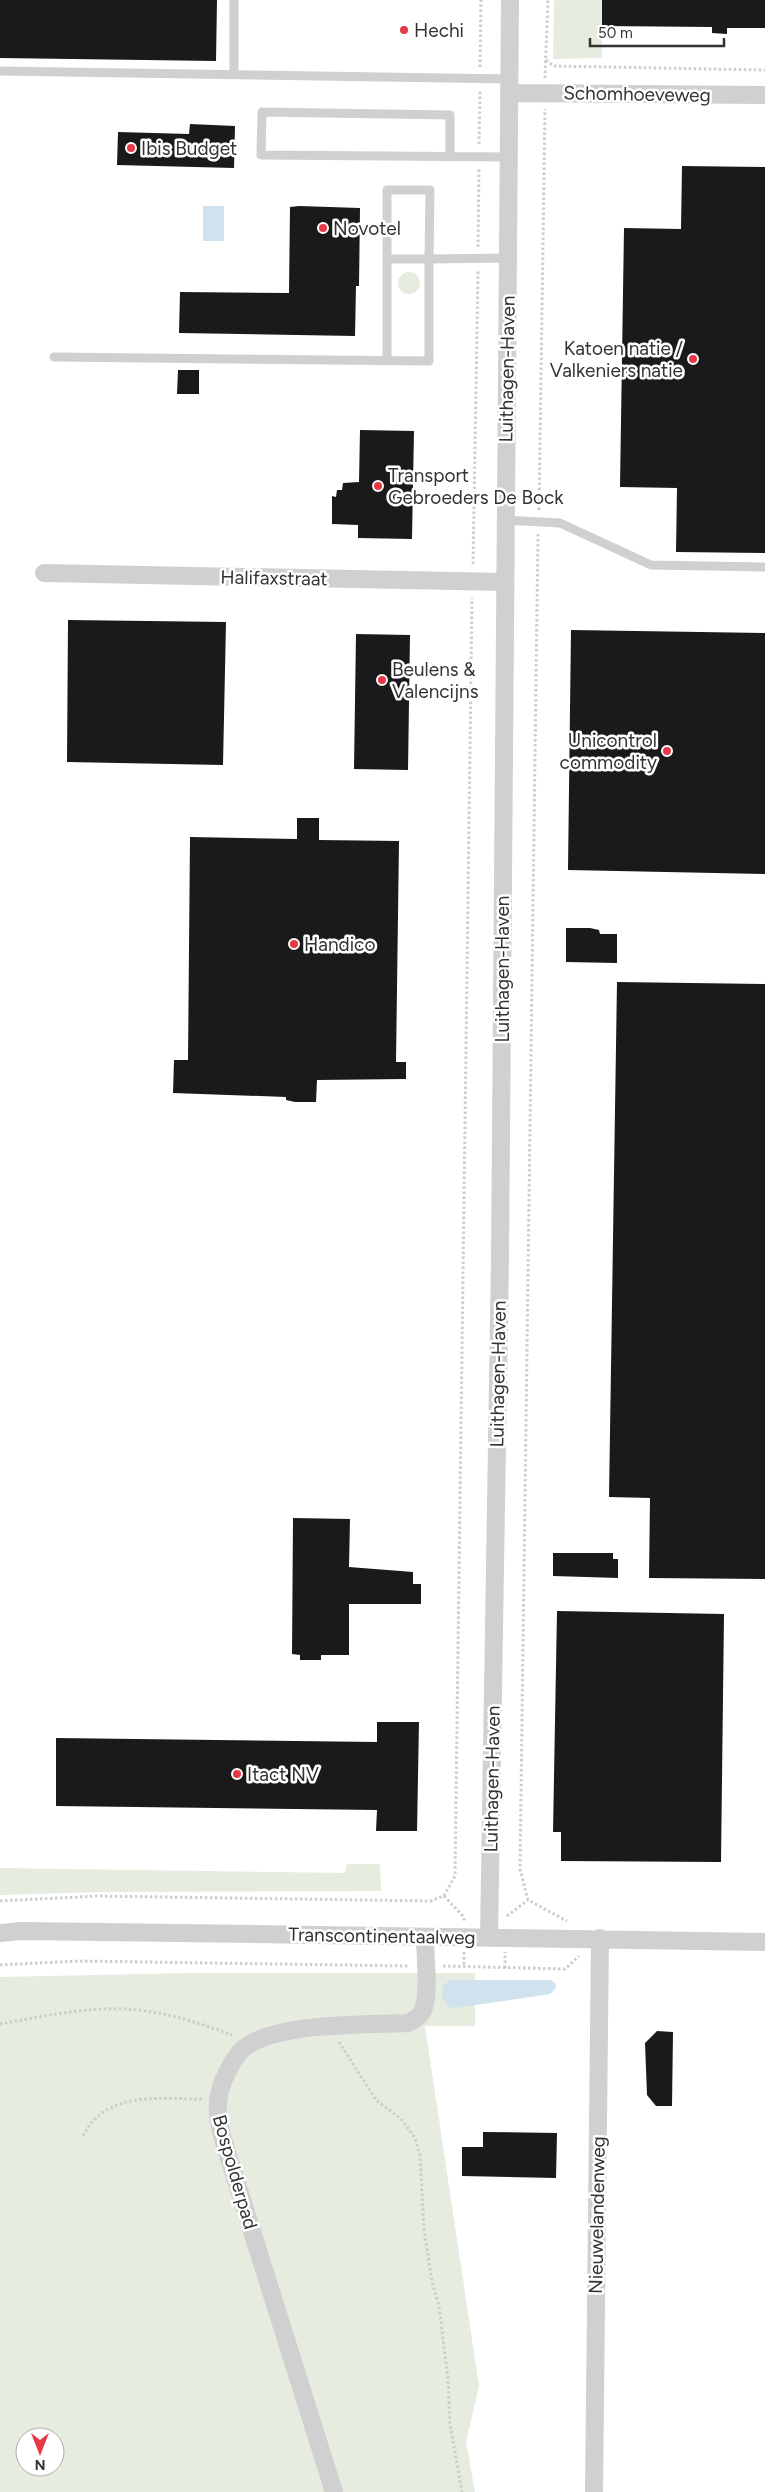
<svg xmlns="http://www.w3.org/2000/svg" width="765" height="2492" font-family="Figtree,sans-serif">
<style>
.green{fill:#e6ecdf;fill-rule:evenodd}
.water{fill:#cfe2ee}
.building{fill:#1a1a1a}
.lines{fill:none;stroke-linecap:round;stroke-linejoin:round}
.path{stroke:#cdcdcd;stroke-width:3;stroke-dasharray:2.5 2.5;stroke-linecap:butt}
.lane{stroke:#d0d0d0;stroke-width:9}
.street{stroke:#d0d0d0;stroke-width:18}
.poi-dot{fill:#e63946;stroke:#fff;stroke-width:2}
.labels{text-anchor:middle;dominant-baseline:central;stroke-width:5;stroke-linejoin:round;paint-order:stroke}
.poi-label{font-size:19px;fill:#333;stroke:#fff;text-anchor:start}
.street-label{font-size:19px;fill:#333;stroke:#fff}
</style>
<rect width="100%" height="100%" fill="#fff"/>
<path class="green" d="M554 0H602V58L553 59Z
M398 283a11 11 0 1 1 22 0a11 11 0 1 1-22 0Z
M347 1864H380L381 1891 102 1892 0 1895V1868L345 1873Z
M188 1973H475V2026H425L479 2386 466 2442 475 2492H0V1977ZM25 2437H55V2467H25Z"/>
<path class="water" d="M203 206H224V241H203Z
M451 1980H551L556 1984 555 1989 550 1994 455 2008 449 2007 442 1998 443 1985Z"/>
<path class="building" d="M0 0H217L216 61 0 58Z
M602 0H765V28H727V34L712 33V27L602 26Z
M190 124 235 126 234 168 117 165 118 132 189 134Z
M682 166 765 167V553L676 552 677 488 620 487 624 228 681 229Z
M299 206 360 208 359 286H356L355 336 179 333 180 292 289 293 290 207Z
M178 370H199V394H177Z
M360 430 414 431 412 539 358 538V525L332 524V496L336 497 337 490H342L343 483 359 482Z
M68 620 226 622 223 765 67 762Z
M571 630 765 633V874L568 870Z
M356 634 410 635 408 770 354 769Z
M297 818H319V840L399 841 396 1062H406V1079L317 1080 316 1102H295L286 1100V1097L173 1093 174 1060H188L190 837 297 839Z
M566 928H590L599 930 600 934H617V963L566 962Z
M617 982 765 984V1579L649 1578 650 1498 609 1497Z
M293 1518 350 1519 349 1567 413 1572V1584H421V1604H349V1655H321V1660H300V1655L292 1654Z
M553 1553H613V1559H618V1578L553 1576Z
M557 1611 724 1614 721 1862 561 1861V1832H553Z
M377 1722H419L417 1831H376L377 1810 56 1806V1738L377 1742Z
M657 2031 673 2032 672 2106H656L647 2095 645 2043Z
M483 2132 557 2133 556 2178 462 2176V2147H483Z"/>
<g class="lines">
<path class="path" d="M546 60 553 66 765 70
M480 67 481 0
M545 78 548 0
M479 144 480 91
M478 247 479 168
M539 510 545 109
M538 534 520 1869 528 1900 567 1921
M473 564 478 271
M444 1896 464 1917V1921
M0 1901 97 1896 430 1901 444 1896 455 1876 472 598
M507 1916 528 1900
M464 1952V1967
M0 1965 79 1961 409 1966
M443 1966 565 1969 579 1956
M505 1968V1952
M0 2024C40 2017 84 2007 125 2009 163 2011 197 2022 232 2035
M339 2042 376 2100 401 2119 415 2138 420 2156 424 2229 432 2282 439 2306 448 2379 450 2424 462 2492
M83 2136C106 2090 159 2099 202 2099"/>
<path class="lane" d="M234 0V74
M0 71 510 79
M450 157V115L262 112 261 155 510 157
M54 357 429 361V259H387
M387 361V190H430L429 259 508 258
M505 520 560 523 651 565 765 567"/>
<path class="street" d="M510 93 765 95
M44 573 504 582
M0 1933 21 1931C269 1935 517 1936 765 1942
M489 1938 500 1258 510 0
M334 2492 223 2139C216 2115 215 2095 227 2073 232 2063 236 2055 244 2048 277 2022 366 2025 408 2023 414 2020 420 2017 423 2010 430 1994 425 1957 425 1938
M594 2492 600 1938"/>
</g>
<g class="poi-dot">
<circle cx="404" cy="30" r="5"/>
<circle cx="131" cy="148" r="5"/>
<circle cx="323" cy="228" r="5"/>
<circle cx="693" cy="359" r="5"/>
<circle cx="378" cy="486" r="5"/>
<circle cx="382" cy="680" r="5"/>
<circle cx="667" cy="751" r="5"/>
<circle cx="294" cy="944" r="5"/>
<circle cx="237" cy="1774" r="5"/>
</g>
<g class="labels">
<g class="poi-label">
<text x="414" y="30">Hechi</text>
<text x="141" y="148">Ibis Budget</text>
<text x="333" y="228">Novotel</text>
<text x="683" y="348" text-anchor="end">Katoen natie /<tspan x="683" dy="22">Valkeniers natie</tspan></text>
<text x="388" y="475">Transport<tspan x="388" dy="22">Gebroeders De Bock</tspan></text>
<text x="392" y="669">Beulens &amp;<tspan x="392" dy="22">Valencijns</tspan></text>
<text x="657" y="740" text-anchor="end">Unicontrol<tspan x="657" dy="22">commodity</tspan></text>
<text x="304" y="944">Handico</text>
<text x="247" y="1774">Itact NV</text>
</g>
<g class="street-label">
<text transform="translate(637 94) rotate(1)">Schomhoeveweg</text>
<text transform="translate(507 369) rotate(-89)">Luithagen-Haven</text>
<text transform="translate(274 578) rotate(1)">Halifaxstraat</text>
<text transform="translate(502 969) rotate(-90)">Luithagen-Haven</text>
<text transform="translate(498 1374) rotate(-89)">Luithagen-Haven</text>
<text transform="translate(492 1779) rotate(-89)">Luithagen-Haven</text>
<text transform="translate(382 1936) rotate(1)">Transcontinentaalweg</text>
<text transform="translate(235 2172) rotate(74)">Bospolderpad</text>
<text transform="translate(597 2215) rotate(-89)">Nieuwelandenweg</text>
</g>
</g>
<g transform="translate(40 2452) rotate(180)"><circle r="24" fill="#ffffff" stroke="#adadad"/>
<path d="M0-4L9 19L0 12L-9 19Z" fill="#e63946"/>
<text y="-8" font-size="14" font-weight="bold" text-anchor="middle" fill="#333333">N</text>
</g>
<path d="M590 38v8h134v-8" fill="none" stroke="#333333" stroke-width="2.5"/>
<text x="598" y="38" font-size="15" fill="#333333" stroke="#ffffff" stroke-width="4" paint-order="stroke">50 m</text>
</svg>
